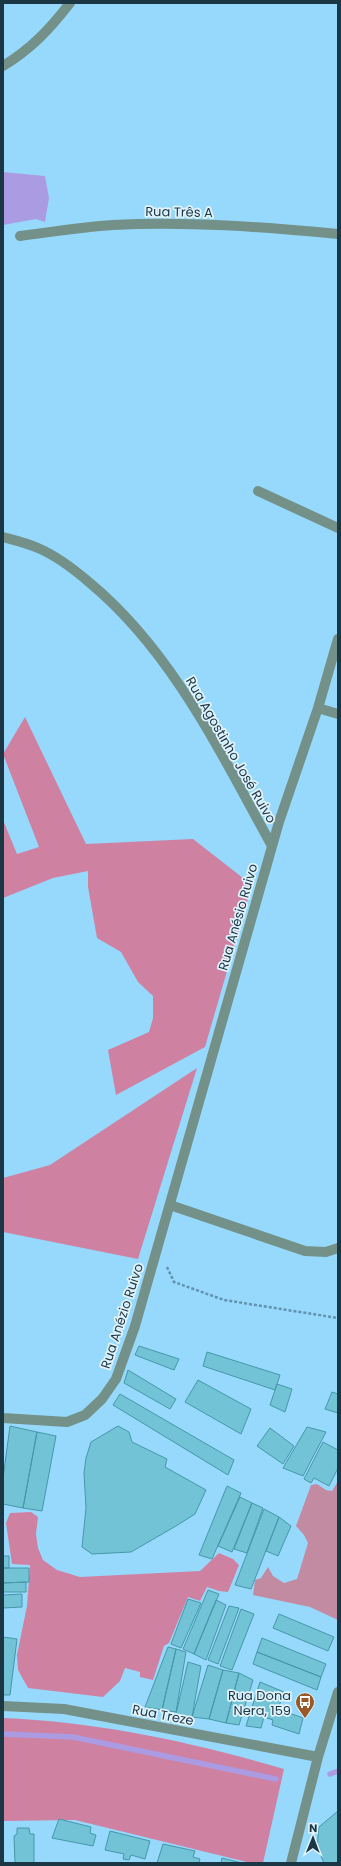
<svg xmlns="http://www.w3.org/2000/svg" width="341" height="1866" font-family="Poppins,sans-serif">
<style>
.green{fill:#c38ba1}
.forest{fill:#cf81a2}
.water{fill:#aa9be3}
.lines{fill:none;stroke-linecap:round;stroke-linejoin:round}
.stream{stroke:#aa9be3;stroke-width:5.5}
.building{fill:#72c3d5;stroke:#4597a9}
.path{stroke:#6293ae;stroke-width:2.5;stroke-dasharray:3 2;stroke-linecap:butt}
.minor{stroke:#739188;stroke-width:10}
.labels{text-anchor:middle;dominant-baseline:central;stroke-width:3.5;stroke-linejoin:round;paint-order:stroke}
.street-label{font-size:13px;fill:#1b3644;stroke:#e0f3fe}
.poi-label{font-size:13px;fill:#1b3644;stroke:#e0f3fe;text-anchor:end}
</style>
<rect width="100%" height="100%" fill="#97d9fd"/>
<path class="green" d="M338 1481V1620L310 1607 253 1595 255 1580 261 1578 268 1567 273 1576 284 1583 297 1579 308 1543 304 1535 296 1526 311 1485 317 1484 326 1490 332 1491Z"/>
<path class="forest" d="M25 717 86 844 193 839 252 885 205 1047 116 1095 108 1050 149 1032 153 1018V996L138 982 121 952 97 938 88 887V871L53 878 3 898V820L17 854 39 847 3 754Z
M197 1068 138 1259 3 1232V1178L50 1165Z
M31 1512 38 1517 36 1534 38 1548 43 1560 57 1570 80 1577 200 1571 219 1553 233 1559 239 1565 228 1592 219 1591 207 1587 200 1601 188 1597 169 1643 164 1646 153 1680 140 1677V1672L125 1668 120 1681 103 1697 28 1688 18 1670 17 1655 27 1606 30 1565 12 1564 6 1523 10 1513Z
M3 1718C99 1722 192 1742 284 1769L263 1863H251L75 1820 3 1821Z"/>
<path class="water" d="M3 172 45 176 49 198 45 222 36 219 3 225Z"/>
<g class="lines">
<path class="stream" d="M3 1734 73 1737 276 1779
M330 1774 338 1771"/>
</g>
<path class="building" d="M139 1346 179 1359 174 1370 135 1355Z
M207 1352 280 1375 275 1390 203 1366Z
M128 1370 176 1399 170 1409 124 1383Z
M198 1380 251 1409 241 1434 185 1402Z
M277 1384 292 1389 285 1412 270 1405Z
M332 1392 338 1394V1413L325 1409Z
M120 1394 234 1460 228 1475 113 1405Z
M10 1426 37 1432 23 1508 3 1504V1478Z
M118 1426 129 1432 132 1442 167 1459 165 1467 206 1490 195 1514 176 1526 131 1552 92 1554 82 1547 86 1508 84 1473 86 1458 91 1442Z
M307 1427 326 1432 303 1476 283 1468Z
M270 1428 294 1446 283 1464 257 1446Z
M37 1432 56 1436 42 1511 23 1508Z
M323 1442 338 1450V1468L329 1486 314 1478 311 1483 304 1479Z
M227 1486 241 1493 212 1559 199 1555Z
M240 1497 252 1503 232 1552 218 1546Z
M252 1503 263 1508 247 1553 234 1549Z
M264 1509 279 1517 251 1589 235 1585Z
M279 1517 291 1526 278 1556 266 1551Z
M3 1556H9V1568H3Z
M3 1568H29V1582L3 1583Z
M26 1582V1592H3V1583Z
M208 1590 219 1594 194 1654 183 1649Z
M22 1594V1607L3 1608V1595Z
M188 1599 201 1603 181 1648 171 1644Z
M216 1600 226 1605 206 1660 194 1654Z
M229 1606 239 1608 218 1664 208 1660Z
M241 1609 254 1614 232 1670 220 1666Z
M279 1614 334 1637 328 1651 273 1628Z
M3 1637 17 1639 10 1695H3Z
M262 1638 326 1664 321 1677 257 1652Z
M168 1647 176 1649 162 1710 145 1707Z
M176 1649 186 1652 176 1712 162 1710Z
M257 1652 321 1677 317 1690 253 1664Z
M188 1662 201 1666 192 1717 176 1714Z
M208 1665 223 1670 209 1719 192 1717Z
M223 1670 239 1673 226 1723 209 1719Z
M239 1673 253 1680 239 1725 226 1723Z
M260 1682 284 1692 278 1709 303 1718 299 1734 272 1725 273 1720 264 1717 261 1728 246 1726Z
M338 1811V1863H324L317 1847 319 1827Z
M59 1819 91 1827 90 1833 96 1835 93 1846 52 1838Z
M17 1828H29L30 1834H34V1863H15L14 1836 17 1834Z
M110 1831 150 1841 145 1859 131 1855 129 1860 123 1859 124 1854 105 1850Z
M163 1844 195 1851 193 1857 200 1859 199 1863H157Z
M222 1858 242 1863H221Z"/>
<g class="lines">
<path class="path" d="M167 1267 174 1282 224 1300 338 1318"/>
<path class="minor" d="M3 66C31 49 50 29 70 3
M20 236C51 232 82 227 113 225 188 221 264 227 338 234
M258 491 338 528
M3 537C14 540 27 543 38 548 57 556 75 570 90 583 173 652 221 754 272 846
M318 708 338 714
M170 1205 305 1251 326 1252 338 1248
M3 1418 67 1422 85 1415 102 1399 116 1379 135 1326 279 822 318 708 338 639
M3 1706 64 1709 318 1757
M291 1863 318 1757 338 1692"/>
</g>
<defs>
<g id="bus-pin" transform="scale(1)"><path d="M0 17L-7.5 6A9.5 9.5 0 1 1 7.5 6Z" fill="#9a5727" stroke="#e0f3fe"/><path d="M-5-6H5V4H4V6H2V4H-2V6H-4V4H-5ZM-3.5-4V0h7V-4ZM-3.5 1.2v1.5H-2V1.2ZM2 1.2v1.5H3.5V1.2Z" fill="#fff"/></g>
</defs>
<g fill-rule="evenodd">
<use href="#bus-pin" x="305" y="1702"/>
</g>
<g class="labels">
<g class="street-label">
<text transform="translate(179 212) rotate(1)">Rua Três A</text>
<text transform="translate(231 750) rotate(60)">Rua Agostinho José Ruivo</text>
<text transform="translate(238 917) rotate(-74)">Rua Anésio Ruivo</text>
<text transform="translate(122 1316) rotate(-72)">Rua Anézio Ruivo</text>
<text transform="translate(163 1715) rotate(11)">Rua Treze</text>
</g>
<g class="poi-label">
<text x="291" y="1695">Rua Dona<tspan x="291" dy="15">Nera, 159</tspan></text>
</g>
</g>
<rect width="341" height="1866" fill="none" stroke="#1b3644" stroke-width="8"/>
<g transform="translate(313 1838) rotate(1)" stroke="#e0f3fe" stroke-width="3" paint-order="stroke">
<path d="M0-3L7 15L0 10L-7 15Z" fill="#1b3644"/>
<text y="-6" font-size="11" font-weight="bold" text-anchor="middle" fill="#1b3644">N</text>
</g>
</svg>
